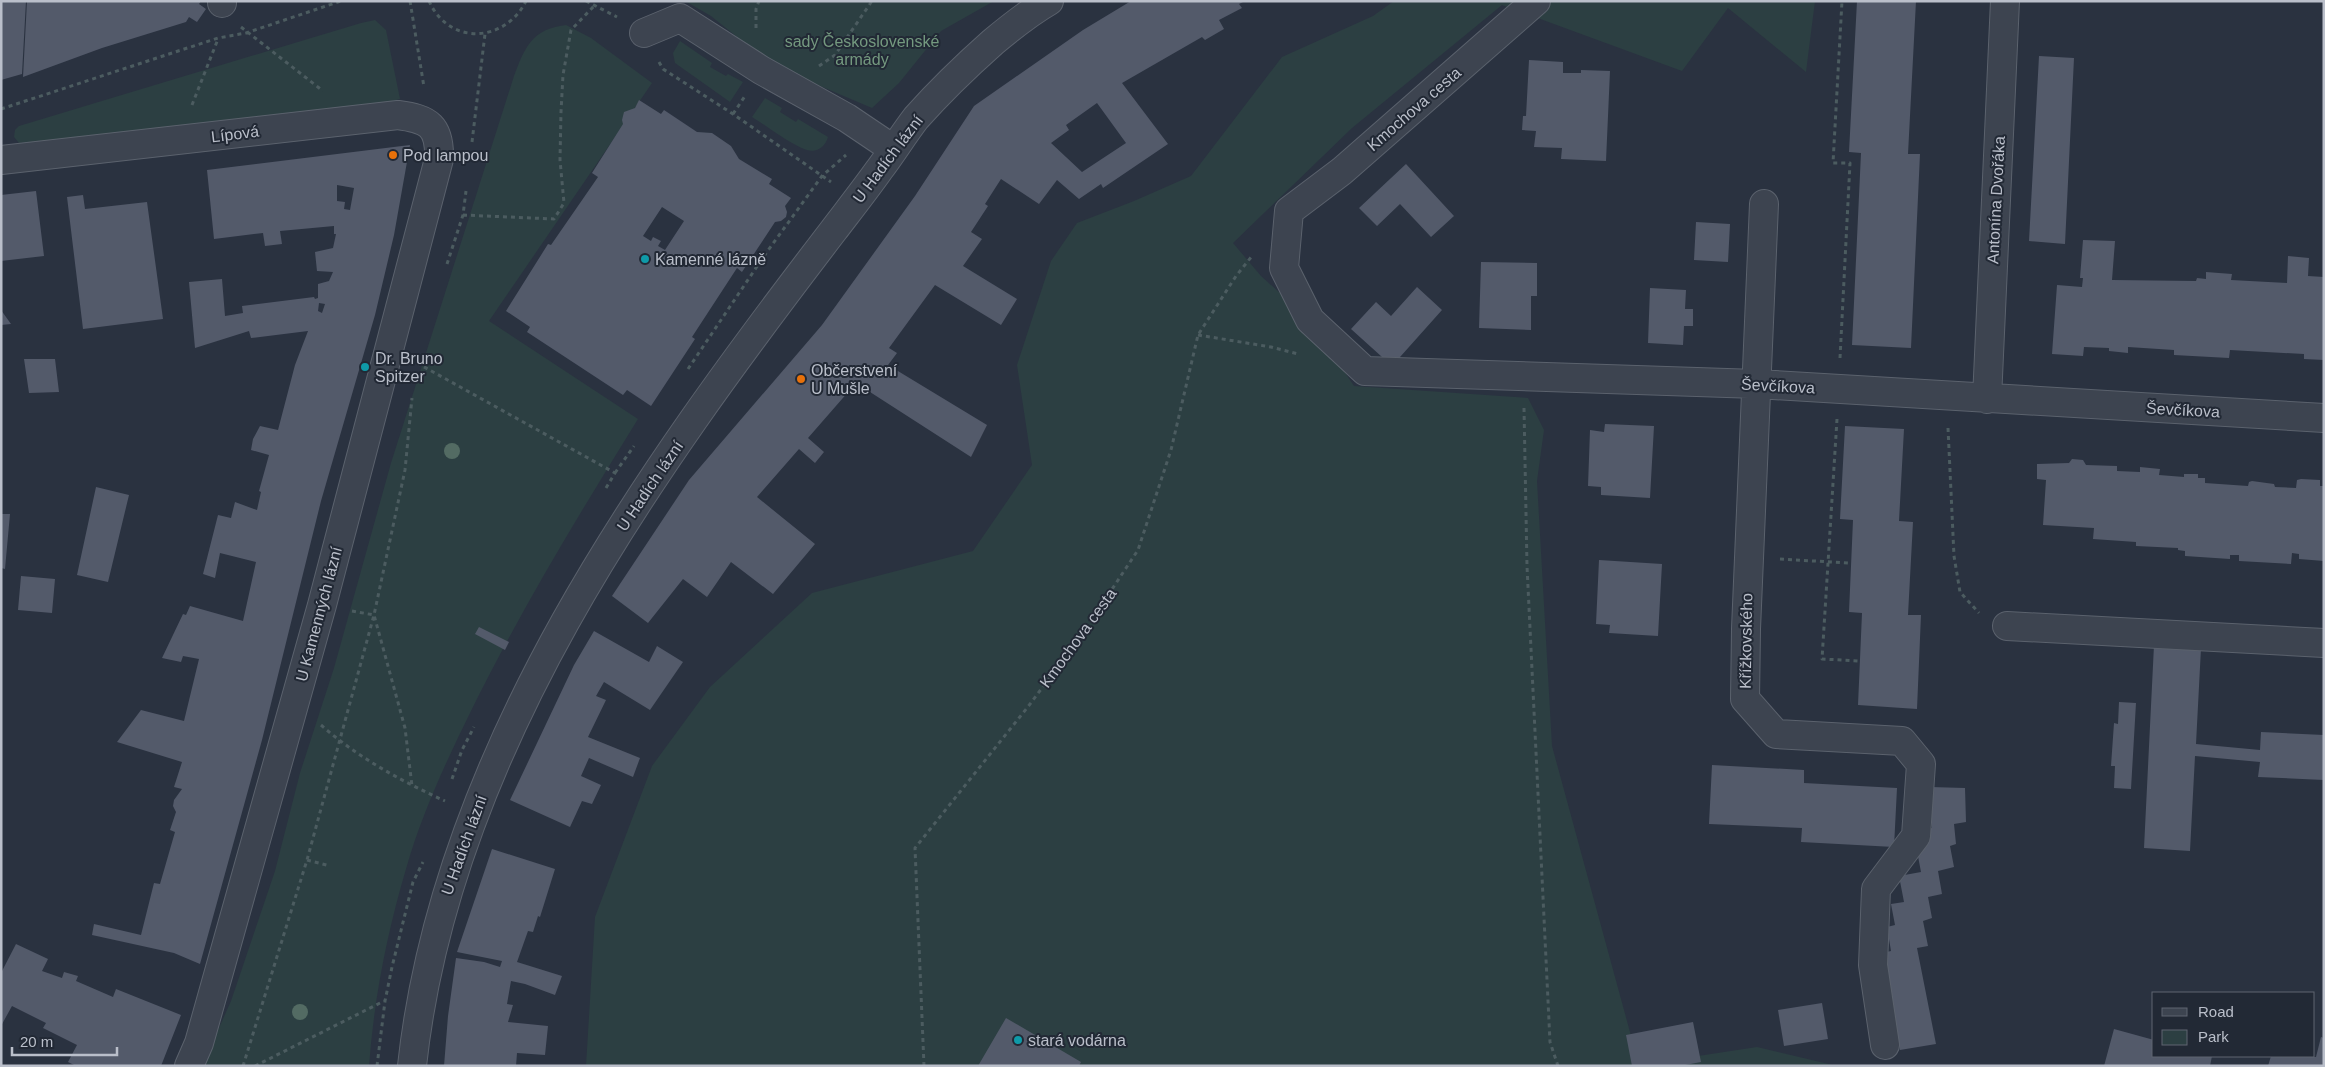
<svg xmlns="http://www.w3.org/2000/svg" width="2325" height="1067" font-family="Arial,sans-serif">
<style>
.green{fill:#2c3f42}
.building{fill:#535a6a;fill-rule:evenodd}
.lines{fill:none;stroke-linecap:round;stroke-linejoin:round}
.minor-casing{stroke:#5b626d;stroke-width:30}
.path{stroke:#4c5c60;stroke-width:3;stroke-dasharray:4 4;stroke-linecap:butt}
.minor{stroke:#3d4450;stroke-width:28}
.tree{fill:#536b63}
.food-dot{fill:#e8710a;stroke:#222935;stroke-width:2}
.culture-dot{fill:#0f9aa8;stroke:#222935;stroke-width:2}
.labels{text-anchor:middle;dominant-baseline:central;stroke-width:4;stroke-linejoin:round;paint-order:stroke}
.park-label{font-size:16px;fill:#74997f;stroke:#222935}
.street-label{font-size:16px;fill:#babfca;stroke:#222935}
.poi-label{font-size:16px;fill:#babfca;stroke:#222935;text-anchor:start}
</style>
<rect width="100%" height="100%" fill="#2a3240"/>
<path class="green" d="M685 1H994L941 31 899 83 872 108 773 66 711 16Z
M1394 1H1815L1806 72 1728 8 1682 71 1502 5 1352 128 1233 243 1261 276 1310 320 1354 386 1528 398 1544 430 1537 481 1552 746 1639 1065 1757 1047 1837 1066H586L595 917 652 766 710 687 812 593 973 551 1032 465 1017 365 1051 261 1077 223 1134 201 1191 176 1282 57 1373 16Z
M375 20 386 30 400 99 368 108 77 139 19 143 14 137 15 130 19 126 361 23Z
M566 25 591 38 652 83 489 321 638 419C578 516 519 613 469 715 445 764 421 816 406 869 387 933 374 999 369 1066H202L231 1001 275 871 300 773 334 668 391 463 514 76C525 47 532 29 566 25Z
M680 41 712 63 710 67 726 76 728 74 743 82 730 102 675 63 673 53Z
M765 98 782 108 780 112 796 122 798 119 828 137C825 147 817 153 807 150 793 146 765 125 752 117Z"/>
<path class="building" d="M1 1H26L22 74 1 80Z
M27 1H201L199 4 206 9 197 22 189 17 186 22 102 48 23 77Z
M1131 1H1245L1239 4 1242 8 1219 20 1224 29 1205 40 1202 37 1122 83 1168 144 1103 188 1101 184 1079 199 1057 180 1039 204 1001 179 985 204 988 206 971 232 982 239 963 266 1017 299 1001 325 935 285 889 348 897 353 888 365 987 425 971 457 856 383 808 438 824 452 815 463 799 449 757 497 815 544 773 594 731 562 707 597 683 579 648 623 612 596 689 480 822 325 915 196 974 106 1083 30ZM1097 103 1126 143 1082 172 1051 143 1069 130 1066 125Z
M1857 1H1916L1908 154H1920L1911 348 1852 345 1861 153 1849 152Z
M2039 56 2074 58 2065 244 2029 241Z
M1529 60 1563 62V73H1581V70L1610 71 1606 161 1561 159 1562 148 1534 147 1536 131 1522 130 1523 116H1526Z
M639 100 661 114 664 110 697 132 712 133 731 146 739 159 772 179 769 184 791 198 785 206 787 212 786 217 781 221 775 222 742 272 737 268 692 337 695 339 651 406 627 390 623 395 527 332 530 327 506 311 548 244 551 245 598 177 592 173 623 124 622 120 624 112 635 108ZM662 207 684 221 665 250 658 246 661 241 653 237 651 241 643 236Z
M410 145 394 235 375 315 321 501 262 740 200 964 174 953 92 935 94 924 141 935 154 883 160 884 175 832 170 830 176 812 173 806 174 800 182 789 174 787 182 762 117 742 141 710 184 721 199 659 183 656 181 662 162 658 183 614 186 615 190 606 243 621 256 562 220 553 215 578 203 574 218 515 231 518 235 502 257 510 261 492 259 491 269 455 251 450 253 439 260 426 278 430 295 365 308 331 251 338 249 331 195 348 189 282 222 279 225 316 243 313 242 306 314 297 315 299 318 298V284L329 281 333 272 317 271 315 252 333 248 336 234H334V226L280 231 282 244 265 246 263 233 214 239 207 170ZM337 185 354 188 350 210 344 209 345 202 337 201ZM319 303 325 304 322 313 318 311Z
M1406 164 1454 216 1431 237 1400 204 1377 226 1359 208Z
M36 191 44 256 1 261V195Z
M83 195 85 209 147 202 163 319 83 329 67 197Z
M1696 222 1730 224 1728 262 1694 260Z
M2083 240 2115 241 2112 280 2196 281 2197 278 2206 279V272L2232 274 2231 280 2287 283 2288 256 2309 258 2308 276 2324 277V360L2304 359V354L2230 350 2229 358 2174 355V350L2128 347V353L2109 351V348L2084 347 2083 356 2052 354 2057 285 2082 287 2083 278H2080Z
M1481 262 1537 263V296H1531V330L1479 328Z
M1417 287 1442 310 1392 366 1351 329 1376 302 1391 316Z
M1650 288 1686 290 1685 309H1693V326H1684L1683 345 1648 343Z
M1 310 11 324 1 325Z
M24 359H55L59 392 29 393Z
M1605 424 1654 426 1650 498 1601 495V487L1588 486 1590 430 1604 432Z
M1845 426 1904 429 1899 521 1913 522 1908 615H1921L1917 709 1858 705 1862 613 1849 612 1853 520 1840 519Z
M2072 459 2083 460 2086 465 2117 466V471L2140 472V467L2160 469 2159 475 2184 477V474H2198V478H2205V483L2248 486 2249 482 2252 481 2274 484 2275 487 2296 488 2297 480 2301 479 2320 480V486H2324V561L2299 559V554L2292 553 2291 564 2239 561V555H2230V559L2185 556V551L2178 550V548L2136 546V542L2093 539 2094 528 2043 525 2046 480 2037 479V464L2069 463Z
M96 487 129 495 108 582 77 575Z
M1 514H10L5 569 1 568Z
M1599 560 1662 564 1658 636 1609 633 1610 625 1596 624Z
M21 576 55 579 52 613 18 610Z
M479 627 509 642 505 650 475 634Z
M594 631 649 662 657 646 683 662 650 710 604 682 596 696 606 700 588 737 640 758 633 777 589 758 581 776 601 785 592 804 582 801 570 827 510 800 574 665Z
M2154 645 2201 648 2196 744 2260 750 2261 732 2324 735V780L2258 777 2260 762 2195 756 2190 851 2144 848Z
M2119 702 2136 703 2131 789 2114 788 2115 766H2111L2114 723 2118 724Z
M1712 765 1804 770V783L1897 788 1894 847 1801 842 1802 828 1709 824Z
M1930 787 1965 788 1966 822 1954 824 1956 844 1950 846 1954 867 1938 871 1942 894 1928 897 1932 918 1923 921 1928 946 1917 948 1936 1044 1900 1050 1882 953 1891 951 1887 927 1895 925 1891 904 1904 902 1899 876 1921 872 1917 851 1924 850 1922 830 1932 828Z
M492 849 555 869 540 917 538 916 533 932 528 931 517 962 562 976 555 995 525 984 511 981 507 1004 513 1005 508 1022 548 1026 545 1055 517 1053 516 1066H444L448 1016 456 958 484 962 500 967 502 961 457 952Z
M16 944 48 959 42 971 62 978 64 972 78 976 76 981 113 997 116 989 181 1015 161 1066H76L68 1062 77 1045 43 1028 46 1023 12 1006 1 1026V973Z
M1822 1003 1828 1039 1784 1046 1778 1010Z
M1006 1018 1081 1062 1079 1066H978Z
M1693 1022 1701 1062 1680 1066H1632L1626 1035Z
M2114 1029 2154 1040V1056H2212L2210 1066H2104Z
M2321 1037 2324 1038V1066H2268L2271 1056 2316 1057Z"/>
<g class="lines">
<g class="minor-casing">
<path id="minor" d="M222 1V3
M1536 1 1342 171 1289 211 1284 268 1310 320 1365 371 1757 384 2324 418
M644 33 680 18 761 70 847 118 893 149
M1 160 398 115C429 119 440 126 439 159L322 605 199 1043 189 1066
M1764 204 1746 629 1745 699 1776 734 1902 741 1921 764 1916 836 1876 889 1873 965 1885 1045
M1987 399 2005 1
M2007 626 2324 643
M412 1066C446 751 646 475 833 231 849 210 864 191 879 170 892 153 903 135 916 118 940 91 966 66 993 42 1011 27 1028 13 1049 1"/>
</g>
<path class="path" d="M410 1 424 87
M429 1C449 46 505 43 526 1
M586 1 617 17
M241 27 323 91
M756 28V9L759 1
M659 62 663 69 733 114 831 182
M819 66 835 55 872 1
M192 105 218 39
M1 109 218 38 246 33 341 1
M733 114 745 96
M472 142 485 34
M463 215 554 219 564 203 560 160 561 112 563 75 571 30 595 5
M447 264 463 215 466 191
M1198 335 1271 347 1298 354
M1840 358 1850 163H1833L1842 1
M417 363 615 473 606 488
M688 369 764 256 822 176 846 155
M1524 408 1527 566 1550 1042 1558 1066
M1837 419 1822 659 1859 661
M1948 428 1954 556 1960 592 1979 613
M615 473 634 446
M1780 559 1848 563
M352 611 374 615 405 728 412 786
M321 725C357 757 401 781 445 801
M452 779 462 750 474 727
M307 860 330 866
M243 1066 307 860 374 615 405 470 412 398
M255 1066 384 1001
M377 1066 385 1001 392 967 413 882 423 862
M924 1066 915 848 1027 708 1081 636 1138 550 1171 450 1198 335 1236 276 1252 256"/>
<use href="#minor" class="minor"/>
</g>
<g class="tree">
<circle cx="452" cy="451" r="8"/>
<circle cx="300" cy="1012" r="8"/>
</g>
<g class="food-dot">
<circle cx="393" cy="155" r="5"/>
<circle cx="801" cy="379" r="5"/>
</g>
<g class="culture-dot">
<circle cx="645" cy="259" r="5"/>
<circle cx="365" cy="367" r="5"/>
<circle cx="1018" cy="1040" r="5"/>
</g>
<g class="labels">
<g class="park-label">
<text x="862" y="41">sady Československé<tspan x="862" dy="18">armády</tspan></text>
</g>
<g class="street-label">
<text transform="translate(1414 109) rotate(-41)">Kmochova cesta</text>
<text transform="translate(235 134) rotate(-7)">Lípová</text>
<text transform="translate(888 159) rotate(-53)">U Hadích lázní</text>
<text transform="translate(1996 200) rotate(-87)">Antonína Dvořáka</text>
<text transform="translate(1778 386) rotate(3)">Ševčíkova</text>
<text transform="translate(2183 410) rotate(3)">Ševčíkova</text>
<text transform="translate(650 486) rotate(-56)">U Hadích lázní</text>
<text transform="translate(319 614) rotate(-75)">U Kamenných lázní</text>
<text transform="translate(1078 638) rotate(-54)">Kmochova cesta</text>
<text transform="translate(1746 641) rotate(-89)">Křížkovského</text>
<text transform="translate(464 845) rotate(-70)">U Hadích lázní</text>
</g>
<g class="poi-label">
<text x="403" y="155">Pod lampou</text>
<text x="655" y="259">Kamenné lázně</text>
<text x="375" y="358">Dr. Bruno<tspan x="375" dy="18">Spitzer</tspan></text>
<text x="811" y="370">Občerstvení<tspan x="811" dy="18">U Mušle</tspan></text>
<text x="1028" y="1040">stará vodárna</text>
</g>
</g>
<rect width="2325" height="1067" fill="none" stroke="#babfca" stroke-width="5"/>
<rect x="2152" y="992" width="162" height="65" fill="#222935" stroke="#5f6571"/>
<rect x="2162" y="1008" width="25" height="8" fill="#3d4450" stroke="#5f6571"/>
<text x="2198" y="1017" font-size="15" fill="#babfca">Road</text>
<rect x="2162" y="1030" width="25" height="15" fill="#2c3f42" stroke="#5f6571"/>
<text x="2198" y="1042" font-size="15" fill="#babfca">Park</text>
<path d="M12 1047v8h105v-8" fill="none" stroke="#babfca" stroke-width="2.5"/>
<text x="20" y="1047" font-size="15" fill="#babfca" stroke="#222935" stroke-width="4" paint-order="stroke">20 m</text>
</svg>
